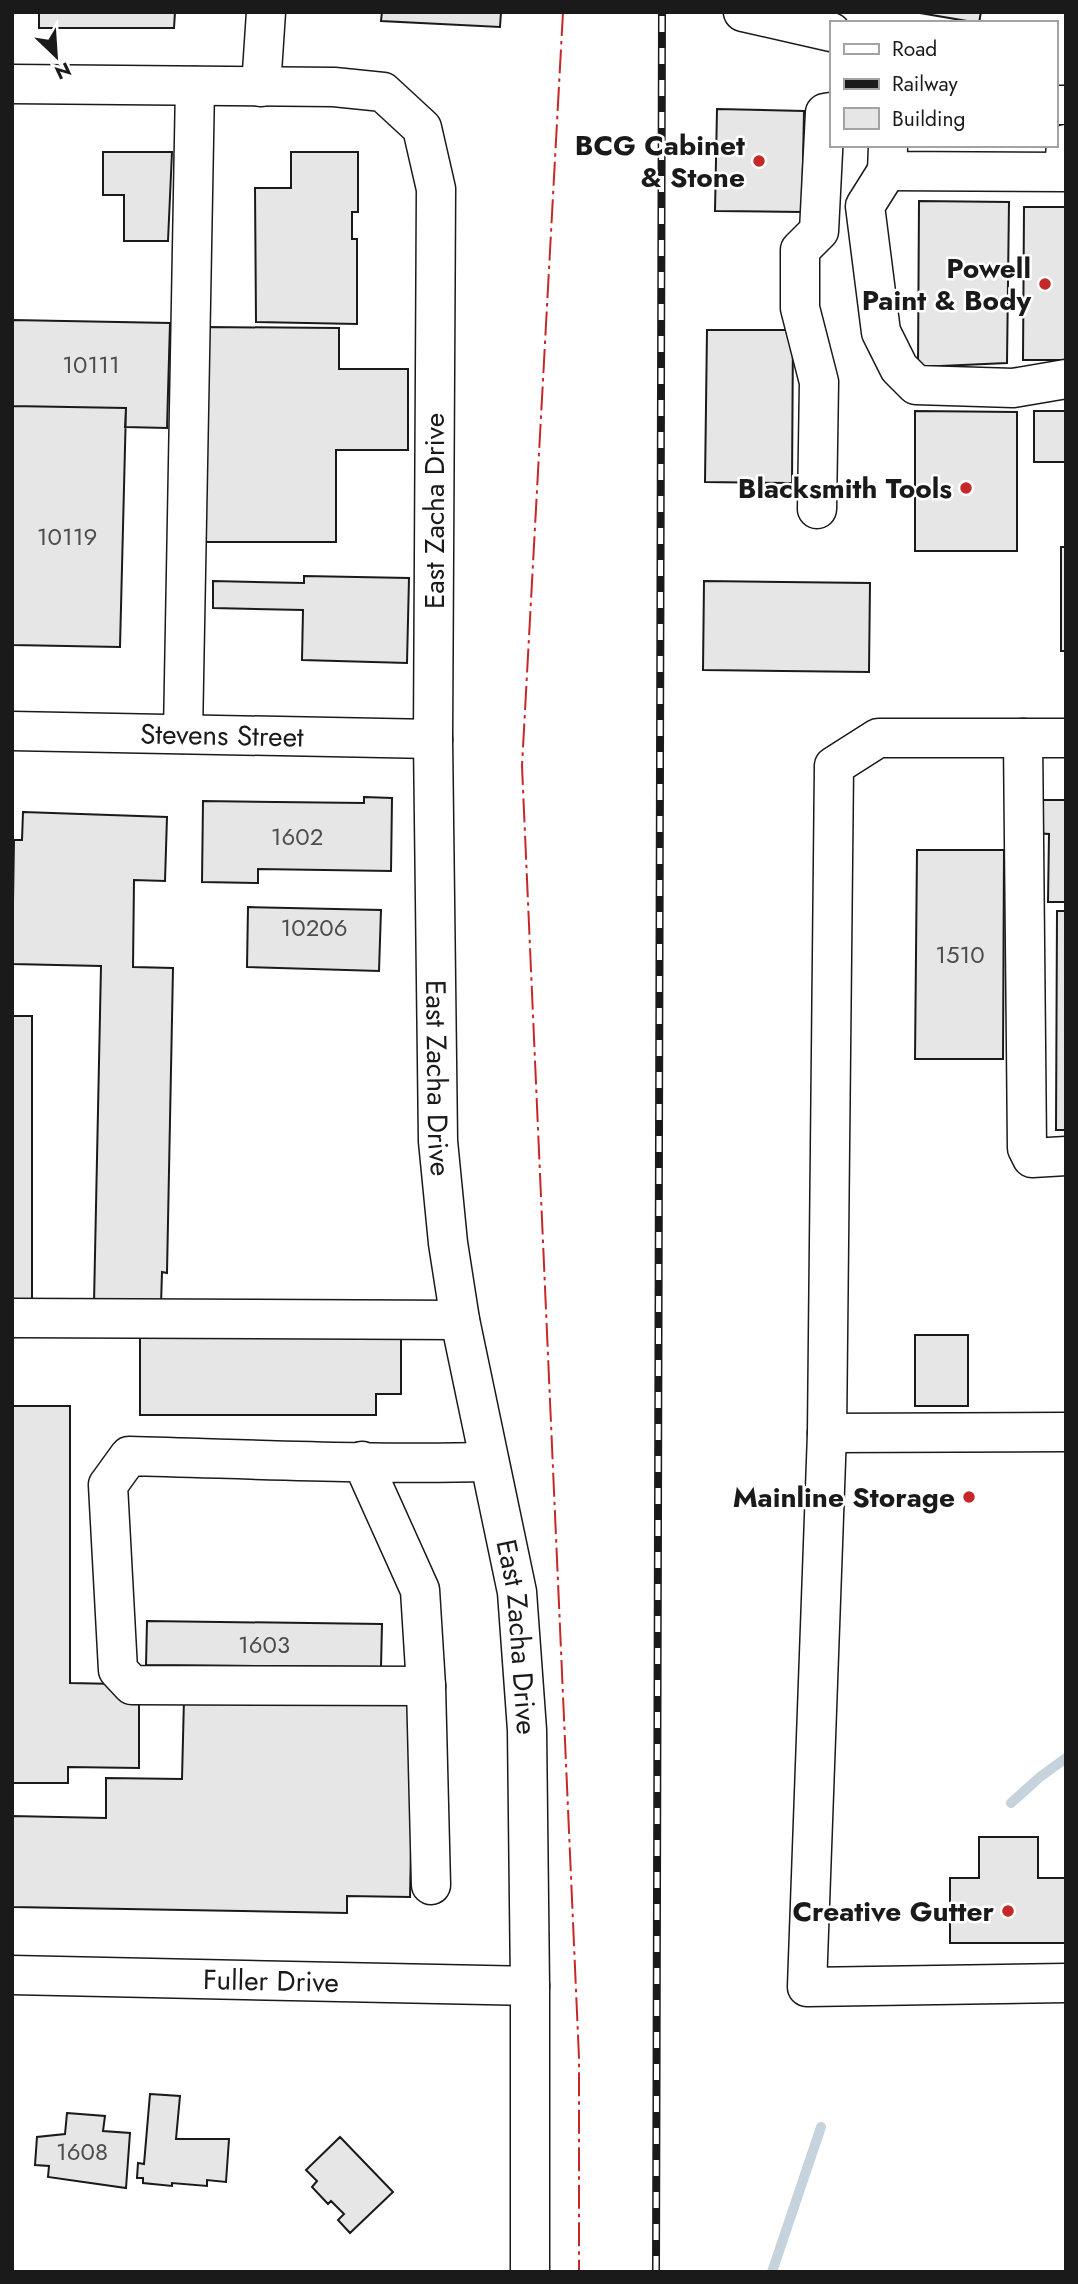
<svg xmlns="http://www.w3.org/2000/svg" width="1078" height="2284" font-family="Jost,sans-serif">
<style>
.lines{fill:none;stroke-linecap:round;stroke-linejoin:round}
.stream{stroke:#c6d2dc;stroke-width:10}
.building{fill:#e6e6e6;stroke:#1a1a1a;stroke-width:2}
.minor-casing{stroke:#1a1a1a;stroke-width:41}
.minor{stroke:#fff;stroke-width:38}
.rail-casing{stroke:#1a1a1a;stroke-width:8}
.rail{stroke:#fff;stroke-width:5;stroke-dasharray:16;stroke-linecap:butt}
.power{stroke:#c62828;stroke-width:2;stroke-dasharray:24 5 3.5 5;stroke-linecap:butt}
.poi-dot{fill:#c62828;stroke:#fff;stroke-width:2.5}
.labels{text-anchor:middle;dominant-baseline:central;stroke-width:5;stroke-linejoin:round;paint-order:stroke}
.number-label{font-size:24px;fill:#4d4d4d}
.poi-label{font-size:28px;font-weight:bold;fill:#1a1a1a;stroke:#fff;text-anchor:end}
.street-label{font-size:28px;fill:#1a1a1a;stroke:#fff}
</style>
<rect width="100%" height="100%" fill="#fff"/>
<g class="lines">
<path class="stream" d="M1011 1803 1040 1777 1066 1758
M772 2272 821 2127"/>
</g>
<path class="building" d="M39 12H175L174 28H39Z
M382 12H501L500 27 381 21Z
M914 12H981L979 23Z
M717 109 804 111 802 212 715 211Z
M103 152H172L168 241H124V195H103Z
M291 152H358V212H352V239H357V324L256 322 255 188H291Z
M919 201 1009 202 1007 363 918 367Z
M1024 207H1066V360H1023Z
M12 320 170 323 167 428 125 427 126 408 12 406Z
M206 327 339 328V369H408V450H336V542H206Z
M707 330H793L792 483 705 482Z
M12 406 126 408 120 647 12 645Z
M915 411 1017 412V551H915Z
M1034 411H1066V462H1034Z
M1061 547H1066V651H1061Z
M304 576 409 578 407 663 302 660 303 610 213 608V581L304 583Z
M704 581 870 583 869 672 703 670Z
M364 797 392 798 391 871 258 869V883L202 882 203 801 364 803Z
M1034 800H1066V902H1048L1049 834 1033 833Z
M23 812 167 817 165 881 134 880 133 967 173 968 167 1273 162 1272 161 1305 94 1303 101 966 12 964 14 840H22Z
M917 850H1004L1003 1059H915Z
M248 907 381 910 379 971 247 967Z
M1057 911H1066V1130H1056Z
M12 1016H32V1303H12Z
M140 1335 401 1336V1394H376V1415H140Z
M915 1335H968V1406H915Z
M12 1406H70V1683L119 1684 139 1692V1768L68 1767V1783H12Z
M147 1621 382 1624 381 1667 146 1665Z
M184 1698 414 1702 410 1897 347 1896V1913L12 1907V1816L106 1818V1778L182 1779Z
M979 1837H1038V1878H1066V1943H950V1878H979Z
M150 2094 180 2096 176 2139H229L226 2182 207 2180V2186L172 2183V2186L143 2183V2178H137L138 2163 144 2164Z
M67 2113 105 2116 103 2131 130 2133 126 2188 48 2177 49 2166 35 2165 37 2137 65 2134Z
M340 2137 393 2192 350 2233 338 2220 344 2214 331 2201 328 2204 312 2187 317 2181 306 2170Z"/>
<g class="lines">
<g class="minor-casing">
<g id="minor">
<path d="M743 12 831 32"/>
<path id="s1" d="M12 84 334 87 383 92 422 128 436 189 433 739 438 1141 448 1243 460 1320 517 1592 527 1730 530 1986V2272"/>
<path d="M261 87 266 12"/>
<path d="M1055 105H1066"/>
<path d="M888 147 887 171 1064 172 1066 144"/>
<path d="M887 171 865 206 881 332 899 368 916 385 1013 388 1066 379"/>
<path d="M817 509 819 382 800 308V250L819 231 825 113 831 112"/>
<path id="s2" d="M12 731 433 739"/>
<path d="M183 734 195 86"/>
<path d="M1023 738 1027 1148 1032 1158 1066 1156"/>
<path d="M1066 738H878L834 766 827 1433 1066 1432"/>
<path d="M12 1318 460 1320"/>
<path d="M827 1433 807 1987 1066 1983"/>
<path d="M362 1461 420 1590 426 1686 132 1685 118 1670 108 1485 129 1456C249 1459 369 1465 489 1462"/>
<path d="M426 1686 431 1885"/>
<path id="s3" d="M12 1975 530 1986"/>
</g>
</g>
<use href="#minor" class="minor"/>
<g class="rail-casing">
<path id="rail" d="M656 2272 662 12"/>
</g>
<use href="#rail" class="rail"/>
<path class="power" d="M563 12 522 766 579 2058V2272"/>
</g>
<g class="poi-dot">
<circle cx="759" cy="161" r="7"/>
<circle cx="1045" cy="284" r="7"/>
<circle cx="966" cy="488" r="7"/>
<circle cx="969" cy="1497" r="7"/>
<circle cx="1008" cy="1911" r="7"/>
</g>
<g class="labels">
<g class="number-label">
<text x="91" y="364">10111</text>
<text x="67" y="536">10119</text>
<text x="297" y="836">1602</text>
<text x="314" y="927">10206</text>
<text x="960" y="954">1510</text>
<text x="264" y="1644">1603</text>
<text x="82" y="2151">1608</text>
</g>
<g class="poi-label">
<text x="745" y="145">BCG Cabinet<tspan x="745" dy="32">&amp; Stone</tspan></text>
<text x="1031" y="268">Powell<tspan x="1031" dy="32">Paint &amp; Body</tspan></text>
<text x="952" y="488">Blacksmith Tools</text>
<text x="955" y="1497">Mainline Storage</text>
<text x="994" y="1911">Creative Gutter</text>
</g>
<g class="street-label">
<text transform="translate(434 511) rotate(-90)">East Zacha Drive</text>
<text stroke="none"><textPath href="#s2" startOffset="210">Stevens Street</textPath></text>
<text stroke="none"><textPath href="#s1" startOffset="1376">East Zacha Drive</textPath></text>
<text stroke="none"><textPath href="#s1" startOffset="1942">East Zacha Drive</textPath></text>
<text stroke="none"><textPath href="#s3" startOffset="259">Fuller Drive</textPath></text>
</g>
</g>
<rect width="1078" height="2284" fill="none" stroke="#1a1a1a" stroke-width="28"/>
<rect x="830" y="21" width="228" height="126" fill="#ffffff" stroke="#a3a3a3" stroke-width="2"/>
<rect x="844" y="44" width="35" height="10" fill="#ffffff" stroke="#a3a3a3" stroke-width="2"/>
<text x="892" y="56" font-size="21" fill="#1a1a1a">Road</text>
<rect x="844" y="79" width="35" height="10" fill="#1a1a1a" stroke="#a3a3a3" stroke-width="2"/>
<text x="892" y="91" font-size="21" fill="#1a1a1a">Railway</text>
<rect x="844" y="108" width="35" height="21" fill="#e6e6e6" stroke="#a3a3a3" stroke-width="2"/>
<text x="892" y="126" font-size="21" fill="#1a1a1a">Building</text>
<g transform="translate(56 56) rotate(155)" stroke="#ffffff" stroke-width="5" paint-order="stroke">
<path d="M0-5L12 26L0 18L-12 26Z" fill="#1a1a1a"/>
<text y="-10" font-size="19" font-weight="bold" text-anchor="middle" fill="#1a1a1a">N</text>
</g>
</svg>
